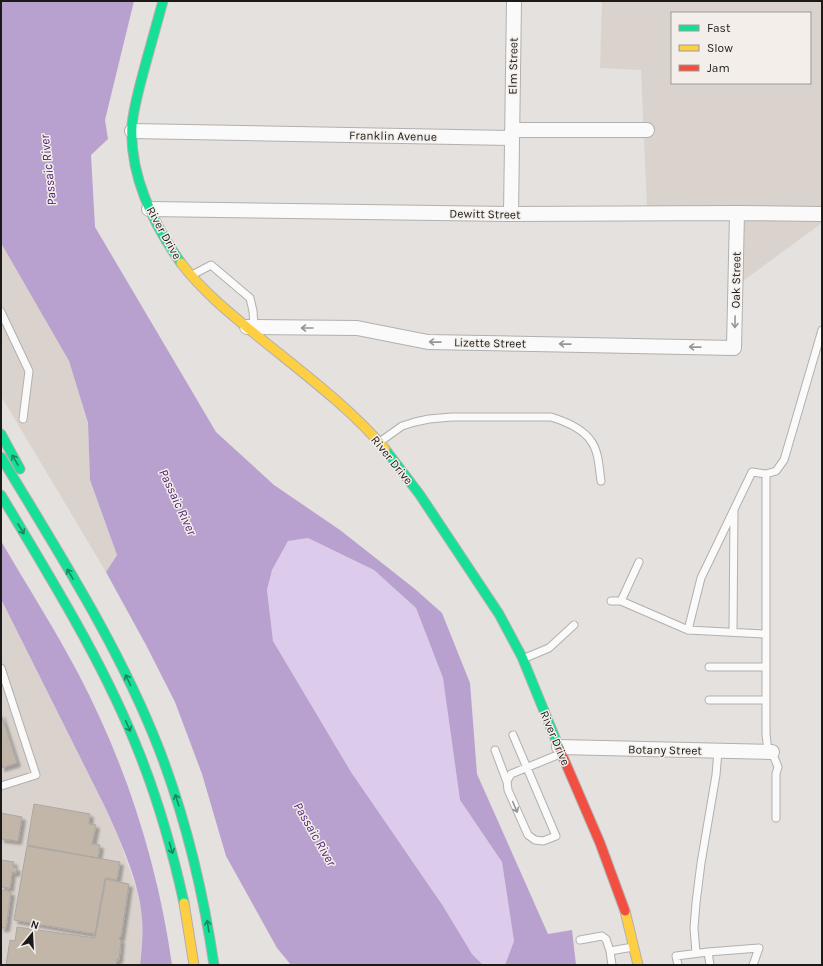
<svg xmlns="http://www.w3.org/2000/svg" width="823" height="966" font-family="Karla,sans-serif">
<style>
.built{fill:#dad3cd;fill-rule:evenodd}
.green{fill:#ddcbec}
.water{fill:#b9a1cf}
.building{fill:#c1b6a8;stroke:#aaa7a5;filter:url(#shadow)}
.lines{fill:none;stroke-linecap:round;stroke-linejoin:round}
.lane-casing{stroke:#b2b0ae;stroke-width:9}
.street-casing{stroke:#b2b0ae;stroke-width:16}
.fast-casing{stroke:#b2b0ae;stroke-width:11}
.slow-casing{stroke:#b2b0ae;stroke-width:11}
.jam-casing{stroke:#b2b0ae;stroke-width:11}
.lane{stroke:#fbfafa;stroke-width:7}
.street{stroke:#fbfafa;stroke-width:14}
.fast{stroke:#16e098;stroke-width:9}
.slow{stroke:#ffcf43;stroke-width:9}
.jam{stroke:#f24e42;stroke-width:9}
.oneway{stroke:#979595}
.oneway2{stroke:#19875f}
.labels{text-anchor:middle;dominant-baseline:central;stroke-width:3;stroke-linejoin:round;paint-order:stroke}
.street-label{font-size:12px;fill:#1c1a19;stroke:#f3eee9}
.water-label{font-size:13px;font-style:italic;fill:#502474;stroke:#f3eee9}
</style>
<defs>
<filter id="shadow"><feDropShadow dx="3.5" dy="3.5" stdDeviation="1" flood-color="#0004"/></filter>
</defs>
<rect width="100%" height="100%" fill="#e4e1de"/>
<path class="built" d="M602 1H822V223L743 281 740 211 647 207 641 70 600 68ZM672 13H810V83H672Z
M1 243 69 361 88 424 90 480 117 555 106 572 1 396Z
M1 599 105 807 119 839 138 894 142 917V943L140 965H1Z"/>
<path class="green" d="M308 538 374 570 416 608 443 678 460 800 502 862 514 941 505 965H483L472 954 443 906 351 772 273 641 267 590 272 570 288 541Z"/>
<path class="water" d="M1 1H134L105 120 108 139 91 155 95 227 216 432 274 485 340 530 415 589 442 613 470 683 477 774 548 934 572 930 576 965H505L514 941 502 862 460 800 443 678 416 608 374 570 308 538 288 541 272 570 267 590 273 641 351 772 443 906 472 954 483 965H291L277 948 226 856 202 774 175 702 146 645 106 572 117 555 90 480 88 423 69 361 1 243Z
M1 541C27 586 55 629 79 675 126 765 158 864 172 965H140C142 950 143 934 142 919 140 883 120 840 105 807L1 599Z"/>
<path class="building" d="M1 714 17 763 1 768Z
M34 804 90 814 89 824 96 825 92 844 100 845 98 858 27 845Z
M1 813 22 817 18 841 1 839Z
M27 846 120 862 117 880 105 878 95 934 14 920Z
M1 860 14 862 13 867 17 868 16 873 12 872 10 888 1 887Z
M106 879 129 884 121 937H120L119 939 121 940 119 960 117 959 116 965H6L10 940 15 941 17 927 95 938Z
M1 890 11 892 6 928H1Z"/>
<g class="lines">
<g class="lane-casing">
<path id="lane" d="M194 274 211 265 250 298 253 311 254 327
M1 312 29 371 23 419
M381 441 402 426 415 422 429 419 452 417H551C564 421 583 429 591 441 599 452 599 468 601 481
M766 474 776 471 784 460 822 330
M611 601H621L688 630 701 578 752 472 766 474V734L768 752
M621 601 639 562
M688 630 766 634
M733 632 734 511
M525 658 549 648 574 625
M709 667H766
M1 668 36 775 1 786
M709 700H766
M513 735 556 836 543 841 535 840 528 835 508 790 507 781 511 774 560 754
M495 750 507 782
M772 752 778 767 776 774V818
M580 940 602 936 606 939 610 951
M708 952 759 948 753 965
M696 953 694 928 696 903 701 863 716 775 718 751
M612 965 610 951 633 947
M678 965 676 956 708 952 710 965"/>
</g>
<g class="street-casing">
<path id="street" d="M512 130H647
M132 131 512 138
M149 209 511 214 737 213 822 214
M511 214 514 1
M247 327 357 328 428 342 734 348 737 213
M559 747 772 752"/>
</g>
<g class="fast-casing">
<path id="fast" d="M163 1C157 23 151 44 145 66 140 85 134 105 132 125 129 174 153 224 181 263
M1 434 20 469
M385 449 420 495 499 614 522 657 560 750
M1 457C58 552 119 646 159 749 186 819 203 891 214 965
M1 495C51 579 104 663 140 755 159 803 173 853 184 903"/>
</g>
<g class="slow-casing">
<path id="slow" d="M181 263C203 292 232 315 260 338 303 373 349 407 385 449
M184 903 194 965
M625 911 638 965"/>
</g>
<g class="jam-casing">
<path id="jam" d="M560 750 600 843 625 911"/>
</g>
<use href="#lane" class="lane"/>
<use href="#street" class="street"/>
<use href="#fast" class="fast"/>
<use href="#slow" class="slow"/>
<use href="#jam" class="jam"/>
</g>
<defs><path id="oneway-shaft" d="M-6 0H5M1.5-3L5.5 0L1.5 3" fill="none" stroke-width="1.6" stroke-linecap="round" stroke-linejoin="round"/></defs>
<g class="oneway">
<use href="#oneway-shaft" transform="translate(735 322) rotate(91)"/>
<use href="#oneway-shaft" transform="translate(307 328) rotate(-180)"/>
<use href="#oneway-shaft" transform="translate(435 342) rotate(-179)"/>
<use href="#oneway-shaft" transform="translate(565 344) rotate(-179)"/>
<use href="#oneway-shaft" transform="translate(695 347) rotate(-179)"/>
<use href="#oneway-shaft" transform="translate(515 807) rotate(67)"/>
</g>
<g class="oneway2">
<use href="#oneway-shaft" transform="translate(15 460) rotate(-120)"/>
<use href="#oneway-shaft" transform="translate(21 529) rotate(59)"/>
<use href="#oneway-shaft" transform="translate(70 574) rotate(-121)"/>
<use href="#oneway-shaft" transform="translate(128 680) rotate(-116)"/>
<use href="#oneway-shaft" transform="translate(128 726) rotate(66)"/>
<use href="#oneway-shaft" transform="translate(177 800) rotate(-108)"/>
<use href="#oneway-shaft" transform="translate(171 848) rotate(74)"/>
<use href="#oneway-shaft" transform="translate(208 926) rotate(-99)"/>
</g>
<g class="labels">
<g class="street-label">
<text transform="translate(513 66) rotate(-89)">Elm Street</text>
<text transform="translate(393 136) rotate(1)">Franklin Avenue</text>
<text transform="translate(485 214) rotate(1)">Dewitt Street</text>
<text transform="translate(164 233) rotate(61)">River Drive</text>
<text transform="translate(736 280) rotate(-89)">Oak Street</text>
<text transform="translate(490 343) rotate(1)">Lizette Street</text>
<text transform="translate(392 460) rotate(51)">River Drive</text>
<text transform="translate(555 738) rotate(67)">River Drive</text>
<text transform="translate(665 750) rotate(1)">Botany Street</text>
</g>
<g class="water-label">
<text transform="translate(48 170) rotate(-96)">Passaic River</text>
<text transform="translate(178 502) rotate(65)">Passaic River</text>
<text transform="translate(315 834) rotate(60)">Passaic River</text>
</g>
</g>
<rect width="823" height="966" fill="none" stroke="#1c1a19" stroke-width="4"/>
<rect x="671" y="12" width="140" height="72" fill="#f3eee9" stroke="#9d9996"/>
<rect x="679" y="25" width="20" height="6" fill="#16e098" stroke="#9d9996"/>
<text x="707" y="32" font-size="12" fill="#1c1a19">Fast</text>
<rect x="679" y="45" width="20" height="6" fill="#ffcf43" stroke="#9d9996"/>
<text x="707" y="52" font-size="12" fill="#1c1a19">Slow</text>
<rect x="679" y="65" width="20" height="6" fill="#f24e42" stroke="#9d9996"/>
<text x="707" y="72" font-size="12" fill="#1c1a19">Jam</text>
<g transform="translate(32 934) rotate(18)" stroke="#f3eee9" stroke-width="3" paint-order="stroke">
<path d="M0-3L7 15L0 10L-7 15Z" fill="#1c1a19"/>
<text y="-6" font-size="11" font-weight="bold" text-anchor="middle" fill="#1c1a19">N</text>
</g>
</svg>
